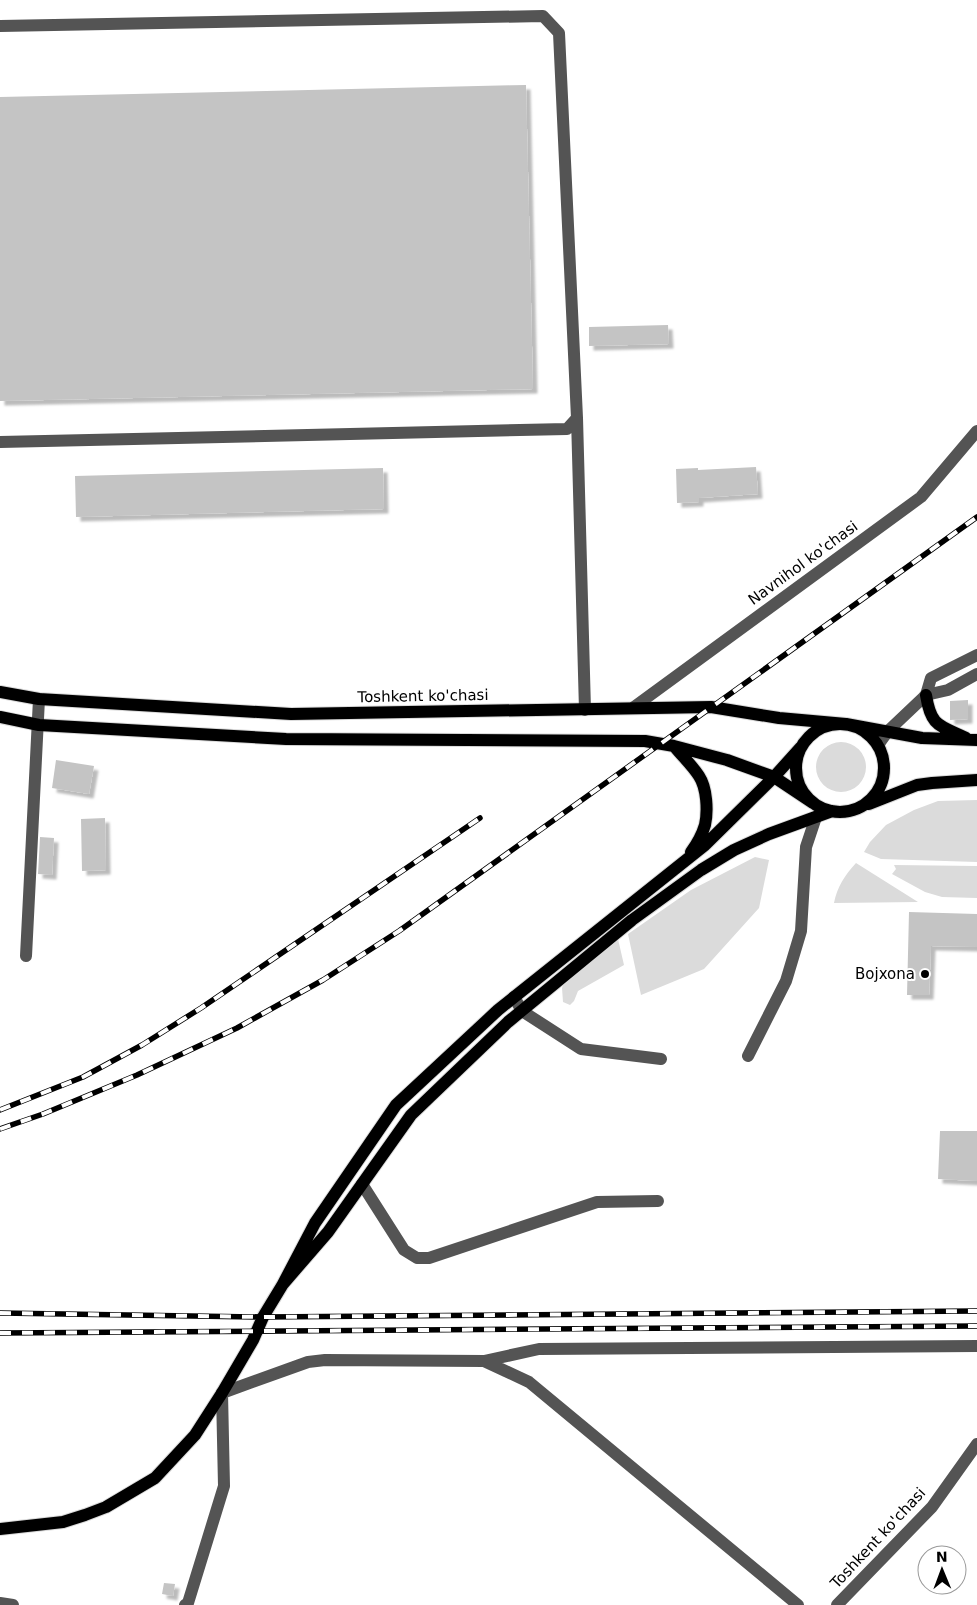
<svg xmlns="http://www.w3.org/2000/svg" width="977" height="1605" font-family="'DejaVu Sans',sans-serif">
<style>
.green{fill:#dbdbdb}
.building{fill:#c4c4c4;filter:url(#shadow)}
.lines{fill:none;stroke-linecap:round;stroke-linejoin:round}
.major-casing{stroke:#dbdbdb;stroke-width:14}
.minor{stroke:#545454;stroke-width:12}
.major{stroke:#000;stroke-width:12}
.rail-casing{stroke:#000;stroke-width:5.5}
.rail{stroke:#fff;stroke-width:4;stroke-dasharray:11;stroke-linecap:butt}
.poi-dot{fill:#000;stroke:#fff;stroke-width:2}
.labels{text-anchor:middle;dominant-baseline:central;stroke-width:4;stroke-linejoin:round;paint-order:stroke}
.street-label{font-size:15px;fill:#000;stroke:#fff}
.poi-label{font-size:15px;fill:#000;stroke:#fff;text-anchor:end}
</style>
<defs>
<filter id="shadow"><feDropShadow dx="4.5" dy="4.5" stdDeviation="1" flood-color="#0004"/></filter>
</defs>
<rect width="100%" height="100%" fill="#fff"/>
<path class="green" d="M816 767a25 25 0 1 1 50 0a25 25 0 1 1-50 0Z
M977 800V862L881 859 864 852 870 842 886 825 914 810 938 801Z
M755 857 769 860 759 908 704 969 641 995 628 934 691 890Z
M856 863 918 902 834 903C837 887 845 875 856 863Z
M894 865 977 866V898L942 897 925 892 892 874 896 869Z
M618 939 624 965 578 991 574 1001 570 1005 563 1002 562 988 565 980Z"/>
<path class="building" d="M526 85 533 389 0 401V97Z
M668 325 669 344 589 346V327Z
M756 467 758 494 699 498V502L677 503 676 469 698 468V470Z
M383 468 384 509 76 517 75 476Z
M968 700V719L950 720V701Z
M56 760 94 766 89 794 52 788Z
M105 818 106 870 82 871 81 819Z
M40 837 54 838 52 875 38 874Z
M909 912 977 914V947L931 946 929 995H907Z
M940 1131H977V1181L938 1179Z
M164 1583 175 1584 173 1596 162 1594Z"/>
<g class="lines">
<g class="major-casing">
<path id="major" d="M0 692 39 699 291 714 711 707 779 718 846 724 922 738 977 740
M926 695C931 727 939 725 966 738
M0 717 39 725 286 739 645 741 674 746 727 760 774 777 813 803
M796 768a44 44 0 1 1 88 0a44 44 0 1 1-88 0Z
M674 746C682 756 692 765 699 776 707 788 708 811 705 825 702 835 697 844 691 852
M801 747 774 777 705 845 498 1010 396 1105 315 1223 283 1284 328 1232 411 1115 508 1022 632 920 701 870 734 850 769 834 832 811
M869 804 917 785 932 783 977 780
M0 1529 63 1522 85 1515 106 1507 155 1478 195 1435 222 1393 253 1340 263 1317 283 1284"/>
</g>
<path class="minor" d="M0 26 543 16 559 33 577 418 567 429 0 442
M577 418 585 710
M926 695 948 690 977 674
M634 707 921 497 977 431
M878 745 888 731 926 695 931 678 977 655
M26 956 39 699
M514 997 522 1011 581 1049 661 1059
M748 1056 786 981 801 931 806 847 816 817
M362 1184 404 1250 417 1258H429L597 1202 658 1201
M484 1361 539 1349 977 1346
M0 1603 13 1605
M185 1605 188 1603 224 1486 222 1393 308 1362 325 1360 484 1361 529 1382 798 1605
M837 1605 932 1507 977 1444"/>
<use href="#major" class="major"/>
<g class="rail-casing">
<path id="rail" d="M0 1110 83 1077 142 1045 201 1008 480 818
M0 1129 43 1114 137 1075 237 1028 323 980 399 931 977 517
M0 1313 263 1317 977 1311
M0 1333 977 1326"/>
</g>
<use href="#rail" class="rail"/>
</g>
<circle class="poi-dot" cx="925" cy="974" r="5"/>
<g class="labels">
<g class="street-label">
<text transform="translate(803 563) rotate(-36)">Navnihol ko'chasi</text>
<text transform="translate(423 696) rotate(-1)">Toshkent ko'chasi</text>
<text transform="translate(878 1538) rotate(-47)">Toshkent ko'chasi</text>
</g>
<g class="poi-label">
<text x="915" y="974">Bojxona</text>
</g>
</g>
<g transform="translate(942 1570) rotate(359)"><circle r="24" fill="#ffffff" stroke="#999999"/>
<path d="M0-4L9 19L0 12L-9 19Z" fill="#000000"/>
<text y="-8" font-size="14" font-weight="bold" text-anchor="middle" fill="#000000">N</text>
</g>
</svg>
